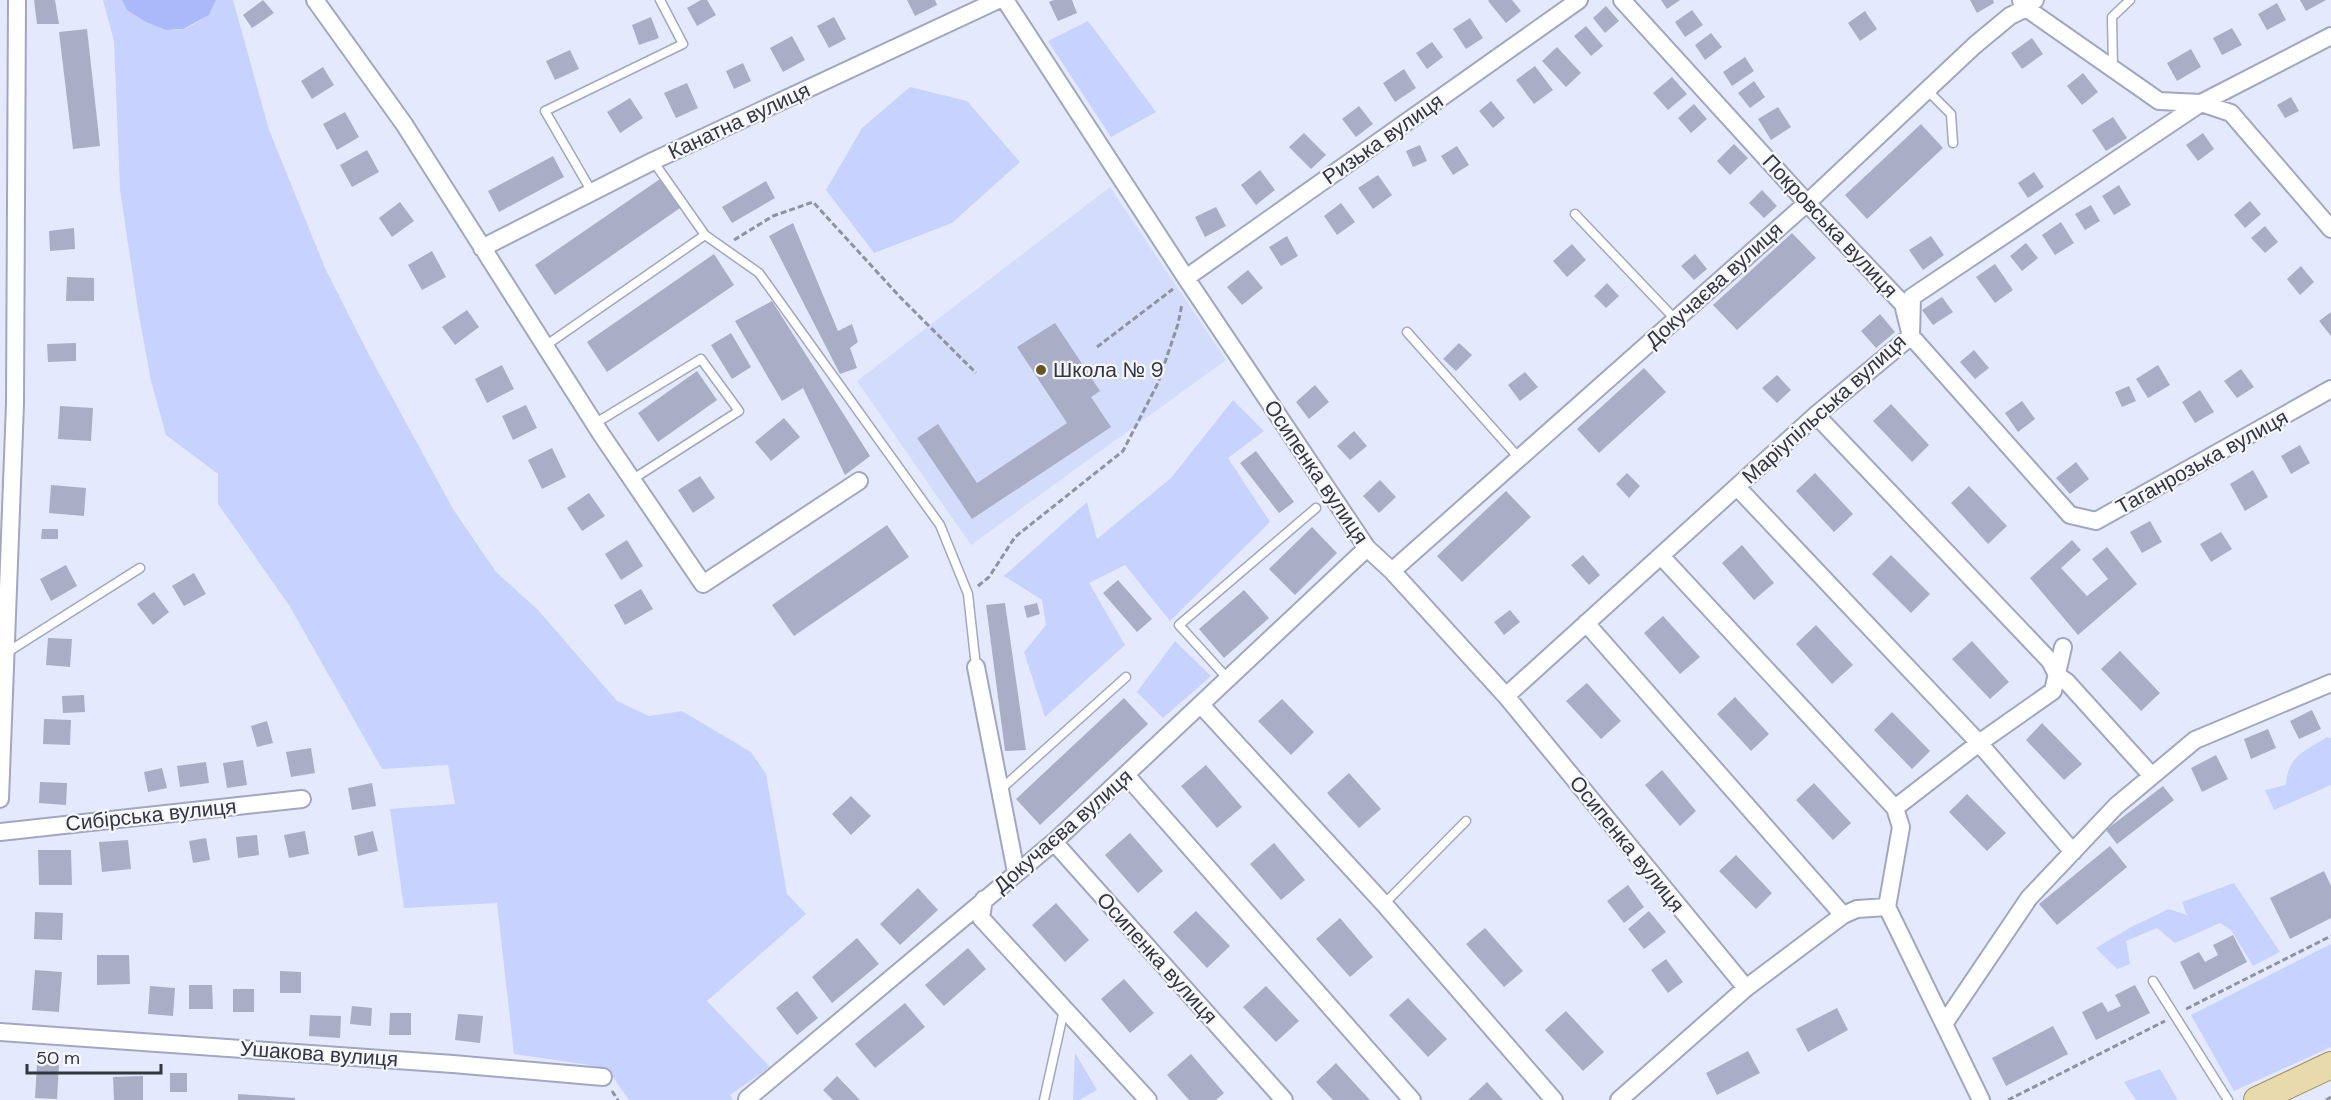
<svg xmlns="http://www.w3.org/2000/svg" width="2331" height="1100" font-family="'DM Sans',sans-serif">
<style>
.built{fill:#d4dcfc}
.green{fill:#c8d2ff}
.water{fill:#abb9fa}
.building{fill:#a9aec6}
.lines{fill:none;stroke-linecap:round;stroke-linejoin:round}
.lane-casing{stroke:#a1a7be;stroke-width:11}
.street-casing{stroke:#a1a7be;stroke-width:20}
.primary-casing{stroke:#a09063;stroke-width:28}
.path{stroke:#8e92a1;stroke-width:3;stroke-dasharray:6 3;stroke-linecap:butt}
.lane{stroke:#fff;stroke-width:8}
.street{stroke:#fff;stroke-width:16}
.primary{stroke:#e9daad;stroke-width:26}
.poi-dot{fill:#655522;stroke:#f6f7fc;stroke-width:2}
.labels{text-anchor:middle;dominant-baseline:central;stroke-width:4.5;stroke-linejoin:round;paint-order:stroke}
.street-label{font-size:21px;fill:#33363f;stroke:#f6f7fc}
.poi-label{font-size:21px;fill:#33363f;stroke:#f6f7fc;text-anchor:start}
</style>
<rect width="100%" height="100%" fill="#e4e9fd"/>
<path class="built" d="M1110 187 1226 360 971 545 857 381Z"/>
<path class="green" d="M103 0H122C130 15 161 32 179 30 189 28 200 20 209 15L216 0H233L269 130 325 268 368 353 453 509 496 572 538 610 617 701 649 716 682 711 751 752 766 774 787 894 806 914 707 1001 770 1067 730 1095 733 1100H629L610 1073 596 1066 514 1054 497 903 404 908 390 809 455 804 448 765 382 769 289 605 218 504V474L166 435 151 381 138 310 120 190 114 41Z
M1088 21 1156 112 1111 137 1048 41Z
M910 87 967 101 1020 162 952 223 874 253 826 190 862 128Z
M1233 400 1264 431 1228 458 1270 522 1170 621 1125 565 1089 583 1125 645 1045 717 1024 652 1046 625 1042 600 1004 576 1087 502 1097 539 1171 478Z
M1175 641 1211 676 1163 718 1137 692Z
M2327 737 2331 738V785L2274 810 2265 790 2286 785C2288 755 2304 752 2327 737Z
M2234 883 2280 952 2253 966 2231 930 2220 923 2175 943 2157 928 2126 941 2130 964 2117 969 2096 948 2131 927 2169 909 2187 915 2182 902Z
M2331 944V1047L2234 1091 2191 1015Z
M1075 1053 1097 1090 1079 1100H1073Z
M2160 1069 2178 1100H2136L2124 1082Z"/>
<path class="water" d="M122 0H216L209 15 183 29 166 30 146 22 127 10Z"/>
<path class="building" d="M34 0H55L59 24H37Z
M263 0 274 13 252 28 243 15Z
M701 0H707L716 15 697 26 687 8Z
M907 0H935L937 5 915 16Z
M1054 0H1072L1077 13 1058 21 1049 2Z
M1489 0H1512L1521 11 1506 23 1488 1Z
M1661 0H1680L1667 9Z
M1970 0H1993L1994 3 1977 13Z
M2300 0H2326L2306 11Z
M2277 3 2286 20 2267 30 2258 14Z
M1606 6 1619 21 1605 33 1593 18Z
M1692 10 1703 25 1685 37 1675 22Z
M1865 11 1877 29 1860 41 1848 23Z
M651 17 659 38 639 45 632 25Z
M834 17 846 39 829 48 817 26Z
M1470 18 1483 38 1466 49 1453 29Z
M1586 26 1603 46 1591 56 1574 36Z
M2232 28 2242 45 2222 55 2213 38Z
M87 29 100 146 73 149 59 32Z
M1711 33 1722 47 1705 60 1695 45Z
M792 36 805 60 783 72 770 48Z
M2032 38 2043 54 2022 69 2011 53Z
M1432 42 1443 57 1427 69 1416 53Z
M1557 47 1581 73 1566 87 1542 61Z
M2191 49 2201 67 2177 81 2167 63Z
M570 50 579 69 555 80 546 61Z
M1745 57 1754 71 1732 86 1723 72Z
M743 63 751 81 734 89 726 71Z
M1535 66 1553 90 1534 104 1516 80Z
M323 67 334 85 312 99 301 81Z
M1404 69 1416 88 1395 102 1383 83Z
M2083 73 2098 92 2082 105 2067 86Z
M1672 77 1687 94 1668 110 1653 93Z
M1754 81 1765 97 1750 108 1738 93Z
M687 83 698 108 676 118 664 93Z
M2291 97 2299 111 2285 118 2277 105Z
M630 98 643 118 620 133 607 112Z
M1491 101 1505 118 1493 128 1479 111Z
M1694 104 1707 119 1691 133 1678 118Z
M1359 106 1373 124 1356 137 1342 119Z
M1778 107 1791 127 1771 140 1758 119Z
M345 112 359 137 337 150 323 124Z
M2113 117 2127 138 2106 151 2092 130Z
M1921 124 1943 148 1867 219 1845 195Z
M1304 133 1326 155 1311 169 1289 147Z
M2203 133 2214 149 2198 161 2186 145Z
M1734 144 1748 158 1730 175 1717 161Z
M1420 145 1427 161 1413 167 1406 151Z
M1457 146 1469 165 1453 175 1441 156Z
M367 150 379 172 352 187 340 165Z
M553 156 564 177 499 212 488 191Z
M1260 170 1275 190 1256 205 1241 185Z
M2034 172 2044 187 2028 198 2018 183Z
M1378 175 1392 195 1373 209 1358 188Z
M660 179 680 208 555 295 535 265Z
M766 181 775 198 732 223 722 207Z
M2119 185 2131 205 2114 215 2102 196Z
M1762 190 1777 206 1764 218 1749 203Z
M2250 201 2261 214 2245 228 2234 215Z
M400 202 414 221 392 237 379 218Z
M1341 203 1355 222 1337 235 1324 216Z
M2091 205 2100 221 2085 230 2075 214Z
M1216 207 1226 226 1205 237 1195 217Z
M2061 222 2074 243 2055 255 2042 235Z
M793 223 838 331 852 324 858 342 850 348 857 368 840 374 769 236Z
M2265 226 2278 242 2265 253 2251 238Z
M74 228 75 249 50 251 49 231Z
M1792 233 1816 258 1737 330 1713 305Z
M1287 236 1298 256 1281 266 1269 247Z
M1931 236 1944 255 1923 270 1909 250Z
M2026 243 2038 258 2022 271 2010 256Z
M1572 244 1586 260 1567 277 1553 261Z
M432 251 446 277 422 290 408 265Z
M714 254 734 285 607 372 587 342Z
M1695 254 1707 269 1694 280 1681 266Z
M1995 264 2013 290 1995 303 1976 277Z
M2301 266 2314 282 2300 295 2287 279Z
M1248 270 1263 288 1242 305 1227 287Z
M67 277 94 278V301H66Z
M1607 283 1619 296 1606 308 1594 296Z
M1942 297 1953 312 1933 325 1922 310Z
M772 301 870 456 845 475 803 388 782 401 735 321Z
M467 310 479 327 455 345 442 327Z
M2331 312V336L2319 321Z
M1880 314 1895 332 1876 348 1861 331Z
M1055 323 1100 391 1091 397 1111 427 972 519 917 438 938 424 977 483 1067 423 1017 347Z
M731 333 751 367 732 379 711 345Z
M76 343V361L48 362 47 344Z
M1459 343 1472 355 1456 371 1443 359Z
M1974 350 1989 368 1975 379 1960 362Z
M502 365 514 389 487 403 475 379Z
M2158 365 2170 385 2148 398 2136 379Z
M1644 368 1666 392 1599 453 1577 429Z
M2241 369 2254 387 2237 398 2224 381Z
M697 371 717 400 658 442 638 413Z
M1525 372 1538 387 1520 401 1508 385Z
M1777 375 1791 390 1777 403 1762 388Z
M1315 385 1329 402 1309 419 1296 402Z
M2129 386 2136 401 2122 407 2115 392Z
M2200 390 2214 412 2195 423 2182 402Z
M2022 401 2035 419 2018 432 2005 413Z
M1891 404 1929 445 1912 462 1873 421Z
M526 405 537 428 513 440 502 416Z
M60 406 93 408 91 441 58 439Z
M784 418 800 437 771 461 755 442Z
M1354 431 1367 446 1350 460 1337 446Z
M2300 445 2310 463 2291 474 2281 456Z
M552 448 566 477 542 489 528 460Z
M1256 451 1294 502 1279 513 1240 463Z
M2076 462 2089 479 2070 494 2056 478Z
M2253 470 2268 497 2245 511 2230 484Z
M1627 473 1640 486 1629 498 1616 484Z
M1815 473 1853 514 1834 532 1796 491Z
M700 476 715 498 693 513 678 490Z
M1380 480 1396 497 1379 513 1363 496Z
M51 485 86 488 84 516 49 513Z
M1969 486 2007 526 1988 544 1951 503Z
M1506 491 1531 517 1462 582 1437 556Z
M589 493 605 516 582 531 567 508Z
M2150 521 2162 542 2142 553 2130 532Z
M887 525 909 557 794 636 772 605Z
M1312 527 1337 553 1295 595 1269 569Z
M42 529H58V539H41Z
M2221 532 2232 549 2211 562 2200 544Z
M627 540 643 566 621 580 605 554Z
M2072 540 2081 550 2061 568 2087 596 2108 579 2092 559 2107 547 2137 584 2078 635 2030 578Z
M1742 545 1774 583 1754 600 1722 563Z
M1583 555 1600 575 1589 585 1571 565Z
M1891 555 1930 594 1911 613 1872 574Z
M66 565 77 586 51 601 40 579Z
M194 573 206 594 184 606 172 586Z
M1118 580 1152 619 1137 632 1103 593Z
M641 589 653 609 625 625 614 605Z
M1244 590 1269 618 1224 658 1199 629Z
M154 592 169 612 153 625 137 604Z
M1005 603 1026 750 1005 751 986 605Z
M1037 603 1040 614 1027 618 1024 606Z
M1510 610 1520 622 1504 635 1494 622Z
M1663 616 1700 657 1680 674 1644 633Z
M1816 625 1853 665 1832 684 1796 644Z
M48 638 72 639 70 667 46 665Z
M1972 641 2009 682 1990 699 1952 659Z
M2120 651 2160 693 2141 711 2101 669Z
M1587 683 1621 721 1601 739 1566 701Z
M84 695 85 712 63 713 62 696Z
M1735 697 1769 734 1751 751 1717 714Z
M1124 698 1148 724 1040 825 1016 799Z
M1282 699 1314 732 1291 755 1258 721Z
M2312 710 2321 729 2299 739 2290 721Z
M1892 712 1930 751 1912 769 1874 730Z
M44 719 71 720 70 745 43 744Z
M267 721 273 743 257 747 251 726Z
M2042 723 2082 764 2064 780 2026 740Z
M2268 729 2276 748 2251 759 2244 739Z
M311 748 315 773 291 777 286 752Z
M2216 755 2228 779 2202 792 2191 768Z
M243 760 247 785 227 788 223 763Z
M206 762 209 783 180 787 177 766Z
M1206 765 1242 807 1217 828 1181 786Z
M162 768 167 788 148 792 144 772Z
M1662 770 1696 811 1680 826 1645 785Z
M1349 773 1381 809 1359 828 1327 793Z
M40 782 67 783 66 805 39 803Z
M372 783 376 806 352 810 348 788Z
M1814 783 1851 823 1833 840 1796 800Z
M2163 786 2174 800 2117 844 2106 830Z
M1967 794 2006 833 1987 851 1949 812Z
M851 796 871 816 851 835 832 814Z
M305 831 309 854 289 858 284 835Z
M373 831 378 851 358 856 354 836Z
M1130 833 1163 871 1138 893 1105 855Z
M257 835 259 855 238 858 236 837Z
M206 838 210 860 193 863 189 841Z
M128 840 131 869 102 872 99 842Z
M1274 843 1305 880 1281 900 1250 864Z
M2110 846 2127 867 2057 925 2039 904Z
M38 850H71L72 885H39Z
M1736 855 1772 893 1756 909 1719 871Z
M2324 871 2331 886V918L2290 939 2270 898Z
M1628 885 1644 907 1624 923 1607 901Z
M918 888 938 910 900 945 880 924Z
M1056 903 1089 940 1065 962 1032 925Z
M1196 911 1230 946 1207 968 1173 932Z
M1649 911 1666 932 1644 949 1628 929Z
M35 912 63 913 62 940 34 939Z
M1340 918 1373 957 1350 977 1316 939Z
M1485 928 1523 971 1504 987 1466 944Z
M2233 935 2247 962 2194 990 2180 962 2199 952 2205 962 2218 955 2213 945Z
M857 938 879 964 832 1003 812 977Z
M968 948 986 969 944 1006 925 985Z
M97 955H129L130 984 97 985Z
M1666 959 1683 982 1668 993 1651 970Z
M35 970 62 972 59 1012 32 1010Z
M280 971 301 972V993H280Z
M1124 979 1154 1013 1130 1033 1101 999Z
M189 985H212L213 1009H189Z
M2135 985 2150 1013 2096 1040 2082 1012 2102 1002 2108 1012 2121 1006 2115 995Z
M150 986 175 988 173 1016 148 1014Z
M1266 986 1299 1021 1276 1042 1243 1007Z
M233 989H254V1012H233Z
M797 991 818 1018 797 1035 776 1008Z
M1408 998 1447 1039 1428 1057 1389 1015Z
M905 1003 925 1027 875 1068 855 1044Z
M352 1006 372 1008 371 1026 350 1024Z
M1837 1008 1848 1030 1808 1052 1796 1029Z
M1566 1011 1604 1052 1583 1071 1545 1030Z
M390 1013H411V1035H389Z
M458 1014 483 1016 480 1043 455 1040Z
M310 1015 341 1016 340 1038 309 1036Z
M2053 1026 2068 1054 2006 1086 1992 1058Z
M1748 1051 1760 1073 1717 1095 1706 1073Z
M1191 1054 1224 1093 1216 1100H1189L1167 1075Z
M1336 1063 1357 1086 1370 1100H1333L1316 1082Z
M37 1064 59 1065 57 1099 35 1098Z
M170 1073H187V1092H170Z
M143 1076V1100H114L113 1077Z
M837 1076 860 1100H833L823 1090Z
M1487 1082 1503 1100H1468Z
M238 1094 295 1098V1100H238Z"/>
<g class="lines">
<g class="lane-casing">
<path id="lane" d="M2113 69 2112 17 2130 0
M1927 90 1951 114 1953 143
M653 161 705 235
M592 192 545 111 683 44 660 0
M1575 214 1675 319
M1407 332 1519 458
M545 346 705 235 759 273 940 525 968 594 976 667
M594 424 701 359 739 411 633 479
M6 653 140 568
M1228 679 1179 625 1316 508
M1000 790 1126 677
M1384 904 1466 821
M2153 981 2228 1100
M1044 1100 1064 1010"/>
</g>
<g class="street-casing">
<path id="street" d="M315 0 404 124 601 434 703 584 859 481
M1005 0 1186 278 1367 548 1392 571 1506 696 1746 988
M1622 0 1807 203 1903 304 1911 336 2070 515 2096 521 2331 389
M2021 1 2026 8 2159 101 2201 103 2231 113 2331 229
M482 248 653 161 998 0
M1186 278 1579 0
M1816 415 2050 661 2057 675 2067 682 2152 776
M1737 487 1979 743 2073 852
M1661 556 1895 808
M1392 571 1807 203 1975 45 2010 16 2026 8 2035 0
M1586 623 1843 915
M976 667 1016 872
M1506 696 1816 415 1911 336 1912 297 2201 103 2331 36
M1201 705 1384 904 1554 1100
M1127 776 1412 1100
M0 799 15 404 17 0
M0 832 302 799
M1054 842 1284 1100
M984 899 981 918 1148 1100
M1944 1024 2029 898 2116 806 2195 740 2331 683
M0 1032 453 1064 603 1077
M747 1099 1054 842 1367 548
M1619 1100 1746 988 1843 915 1857 909 1887 907
M1981 1100 1887 907 1901 827 1895 808 1979 743 2053 691 2063 647"/>
</g>
<g class="primary-casing">
<path id="primary" d="M2257 1100 2331 1065"/>
</g>
<path class="path" d="M734 240 773 216 813 202 900 297 976 373
M1097 347 1173 289
M978 586 989 577 1015 537 1123 451 1158 383 1178 324 1182 304
M2186 1009 2331 936
M612 1091 618 1100
M2008 1100 2165 1021
M2326 1100 2331 1097"/>
<use href="#lane" class="lane"/>
<use href="#street" class="street"/>
<use href="#primary" class="primary"/>
</g>
<circle class="poi-dot" cx="1041" cy="370" r="6"/>
<g class="labels">
<g class="street-label">
<text transform="translate(739 121) rotate(-25)">Канатна вулиця</text>
<text transform="translate(1383 139) rotate(-35)">Ризька вулиця</text>
<text transform="translate(1830 226) rotate(47)">Покровська вулиця</text>
<text transform="translate(1714 285) rotate(-42)">Докучаєва вулиця</text>
<text transform="translate(1824 409) rotate(-42)">Маріупільська вулиця</text>
<text transform="translate(2202 462) rotate(-29)">Таганрозька вулиця</text>
<text transform="translate(1316 472) rotate(56)">Осипенка вулиця</text>
<text transform="translate(151 815) rotate(-6)">Сибірська вулиця</text>
<text transform="translate(1063 831) rotate(-41)">Докучаєва вулиця</text>
<text transform="translate(1627 844) rotate(51)">Осипенка вулиця</text>
<text transform="translate(1157 958) rotate(48)">Осипенка вулиця</text>
<text transform="translate(319 1054) rotate(4)">Ушакова вулиця</text>
</g>
<g class="poi-label">
<text x="1053" y="370">Школа № 9</text>
</g>
</g>
<path d="M27 1064v9h134v-9" fill="none" stroke="#33363f" stroke-width="3"/>
<text x="36" y="1064" font-size="18" fill="#33363f" stroke="#f6f7fc" stroke-width="4.5" paint-order="stroke">50 m</text>
</svg>
